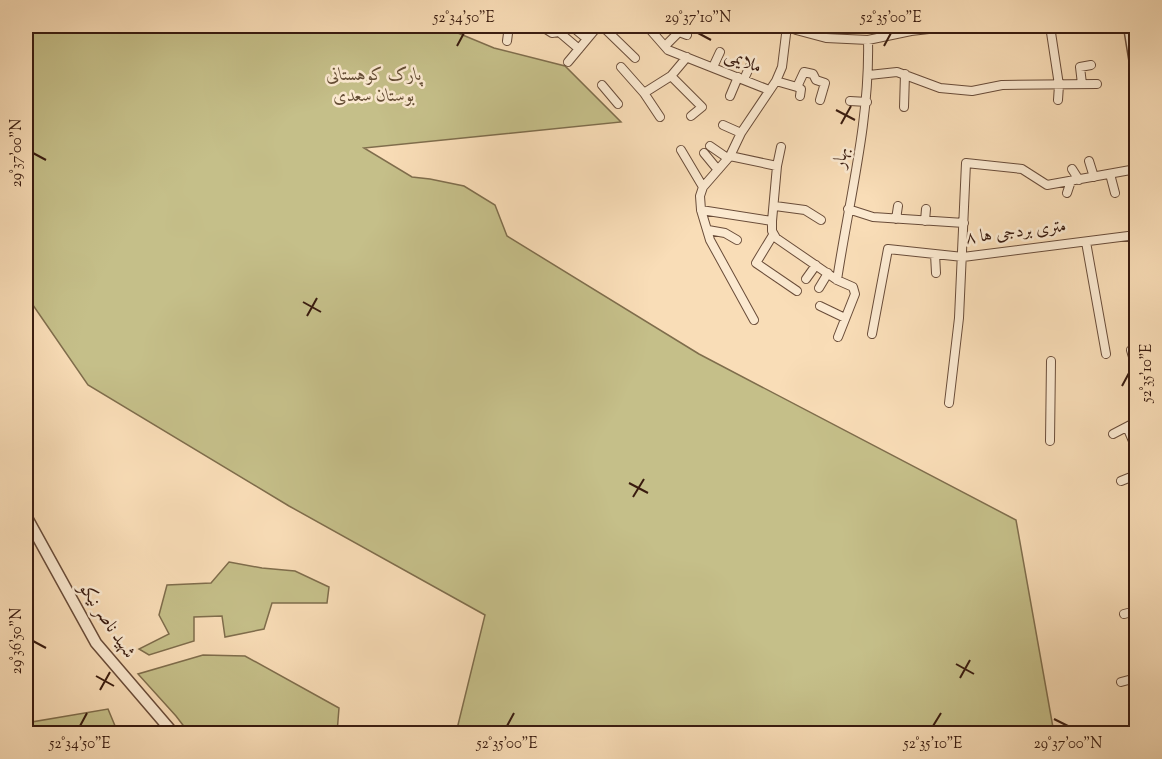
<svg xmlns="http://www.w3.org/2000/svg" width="1162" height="759" font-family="'Sorts Mill Goudy',Amiri,serif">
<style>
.green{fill:#c5bf89;stroke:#7f6d4c;stroke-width:1.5}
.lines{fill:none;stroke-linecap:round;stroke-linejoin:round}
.minor-casing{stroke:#694c39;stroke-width:10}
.tertiary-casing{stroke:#694c39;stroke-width:13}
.minor{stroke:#fbe9d0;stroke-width:8}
.tertiary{stroke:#fbe9d0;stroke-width:10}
.ticks{fill:none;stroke:#391b0f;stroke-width:2}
.labels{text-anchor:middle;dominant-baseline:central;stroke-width:5;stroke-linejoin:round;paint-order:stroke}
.street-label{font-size:18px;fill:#391b0f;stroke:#fbe9d0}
.park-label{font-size:18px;font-style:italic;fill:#634c34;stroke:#fbe9d0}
.neatline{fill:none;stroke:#391b0f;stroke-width:2}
.ticks-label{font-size:15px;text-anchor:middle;fill:#391b0f}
</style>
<rect width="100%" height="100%" fill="#f9ddb7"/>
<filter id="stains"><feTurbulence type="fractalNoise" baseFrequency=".00333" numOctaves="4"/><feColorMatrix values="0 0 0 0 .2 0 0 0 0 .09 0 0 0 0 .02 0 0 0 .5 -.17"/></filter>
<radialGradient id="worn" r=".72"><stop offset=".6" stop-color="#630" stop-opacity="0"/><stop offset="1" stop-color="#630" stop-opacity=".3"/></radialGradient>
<path class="green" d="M26 26H441L494 48 565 66 621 122 364 148 412 177 430 179 464 186 495 205 507 236 699 354 1016 520 1054 733H456L485 615 289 506 88 385 26 295Z
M229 562 262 568 295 571 329 587 327 603H272L264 629 225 637 222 616 194 617V641L149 655 139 649 169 634 159 615 167 585 211 583Z
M203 655 245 656 339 708 337 733H189L176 716 138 674Z
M108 709 118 733H26V723Z"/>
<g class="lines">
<g class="minor-casing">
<path id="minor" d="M541 26 552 33 559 32 579 49
M602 26 635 58
M647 26 668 50 769 90
M797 26 796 30 826 38 868 40 911 31 955 26
M1050 26 1059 85 1058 100
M575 29 587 39
M507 41 509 26
M665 46 679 32 687 35
M568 62 598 26
M621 67 644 93 660 117
M713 67 720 52
M869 75 897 72 940 88 972 91 1002 85 1097 84
M671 76 702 107 691 116
M744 79 750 66
M776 81 797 87 804 72 813 74 816 80 825 83 820 100
M1082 84 1080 67 1091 65
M602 85 618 104
M797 87 801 89 800 96
M644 93 671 76 687 57
M730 96 738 77
M850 101 867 102
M904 107 905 74
M723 125 741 133
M710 146 726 157
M681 150 703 187
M704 153 718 170
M730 156 777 166
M1089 161 1094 177
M1072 169 1079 180
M1110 174 1115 193
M1067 193 1071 181
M775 206 805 210 821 220
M848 209 873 217 964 223
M701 210 772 221V231L776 238 837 280 853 287 855 294 838 337
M896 219 898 206
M772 221 777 166 781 147
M925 221 926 209
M708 230 725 233 737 240
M773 235 756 263 797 291
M1132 235 1136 249
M1086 242 1106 354
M935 254 936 273
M806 279 816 265
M837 280C849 200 870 121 868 40
M819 288 828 273
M820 306 845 318
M754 320 710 240 701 210 700 196 703 187 730 156 741 133 776 81 782 67 787 26
M872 334 888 249 963 257 1136 235
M1131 350 1136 367
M949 403 959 318 966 163 1022 169 1047 185 1136 169
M1127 427 1133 441 1136 440
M1113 434 1136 422
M1050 441 1051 361
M1121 481 1136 475
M1124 614 1136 611
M1121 682 1136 678"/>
</g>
<g class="tertiary-casing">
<path id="tertiary" d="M1129 26 1136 69
M26 516 96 643 174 734"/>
</g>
<use href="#minor" class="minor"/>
<use href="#tertiary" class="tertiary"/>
</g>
<path class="ticks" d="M698 33 711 40M457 46 464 33M884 46 891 33M836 110 855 120M841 124 851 106M33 153 46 160M303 302 321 312M307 316 317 298M1122 386 1129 373M629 483 648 493M633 497 644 479M33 641 46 648M956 664 974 674M96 676 114 686M960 678 970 660M100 690 110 672M1054 719 1068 726M80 726 87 713M507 726 514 713M933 726 941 713"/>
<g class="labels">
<g class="street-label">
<text transform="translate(743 62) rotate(22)">ملایمی</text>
<text transform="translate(842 158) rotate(-80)">بهار</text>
<text transform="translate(1016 233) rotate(-7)">۸ متری بردجی ها</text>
<text transform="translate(106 621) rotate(56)">شهید ناصر نیکو</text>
</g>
<g class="park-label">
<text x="374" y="76">پارک کوهستانی<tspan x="374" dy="21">بوستان سعدی</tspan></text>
</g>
</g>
<rect width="1162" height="759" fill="none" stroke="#f9ddb7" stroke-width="66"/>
<rect x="33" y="33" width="1096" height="693" class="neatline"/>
<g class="ticks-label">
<text x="464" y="22">52°34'50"E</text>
<text x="698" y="22">29°37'10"N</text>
<text x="891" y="22">52°35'00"E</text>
<text transform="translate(16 153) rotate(-90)" y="5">29°37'00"N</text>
<text transform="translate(1146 373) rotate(-90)" y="5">52°35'10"E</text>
<text transform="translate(16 641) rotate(-90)" y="5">29°36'50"N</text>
<text x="80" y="748">52°34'50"E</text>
<text x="507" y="748">52°35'00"E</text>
<text x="933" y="748">52°35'10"E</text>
<text x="1068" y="748">29°37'00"N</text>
</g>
<rect width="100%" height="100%" filter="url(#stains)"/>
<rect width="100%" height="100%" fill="url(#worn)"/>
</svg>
